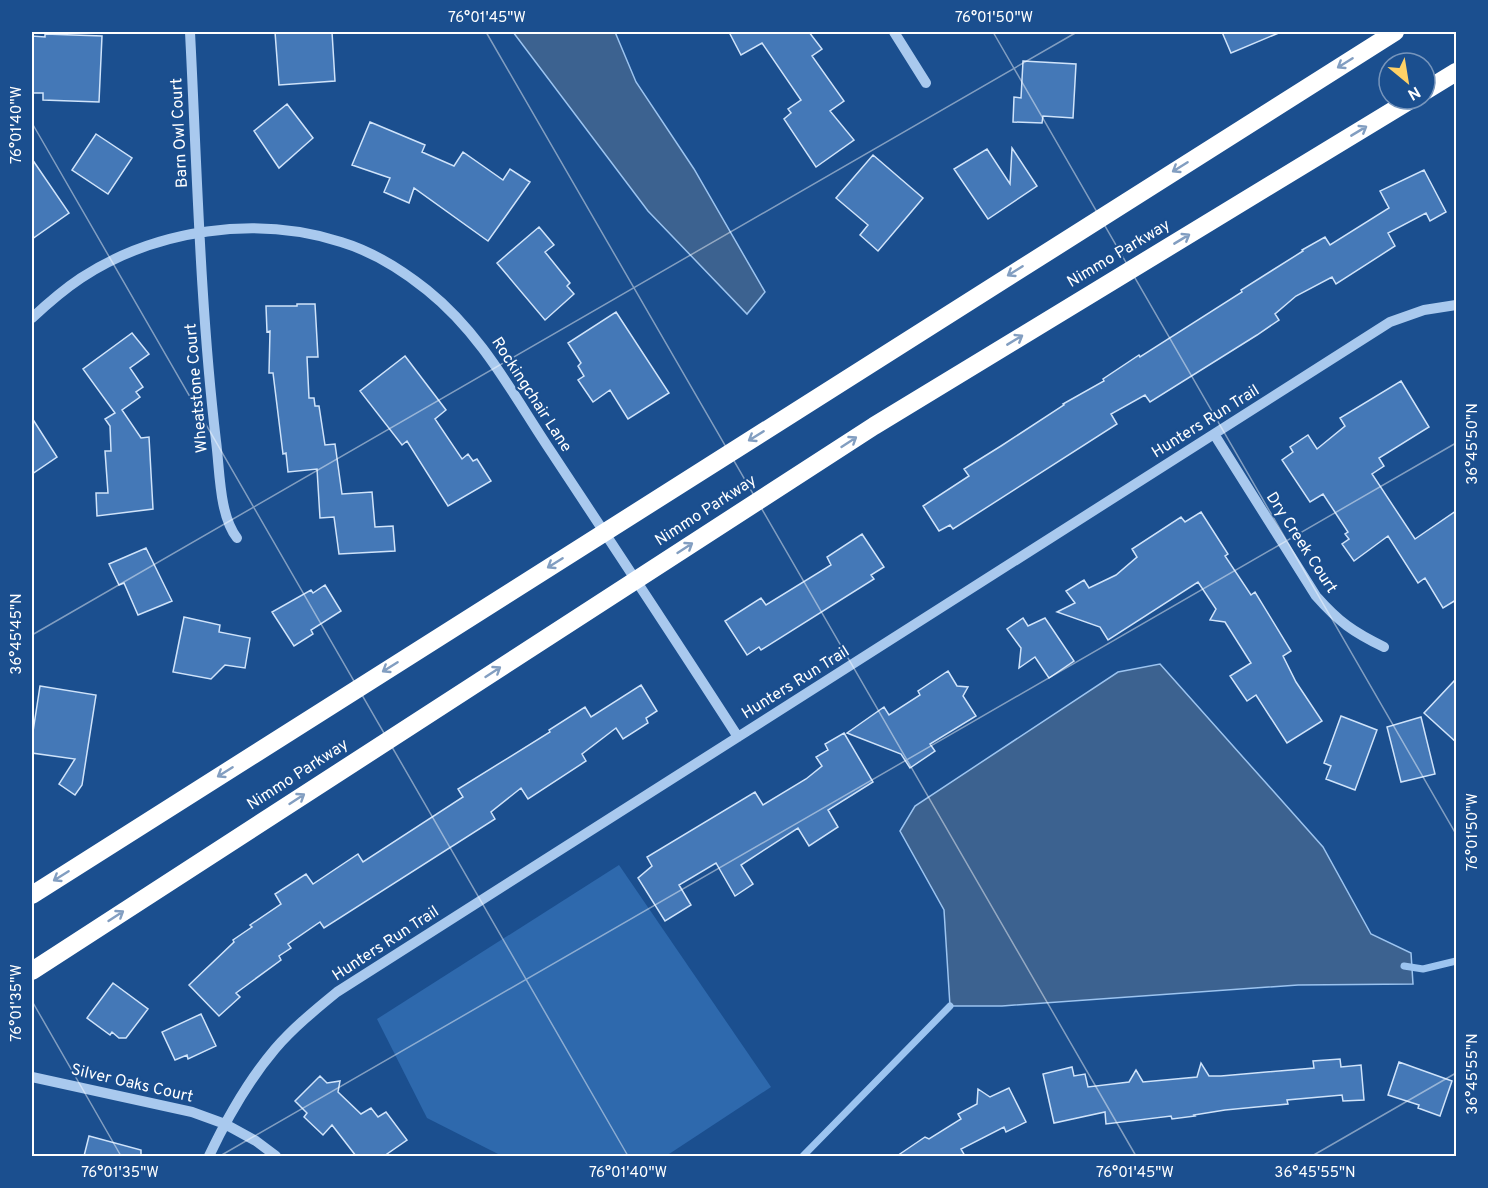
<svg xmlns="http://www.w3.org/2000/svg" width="1488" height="1188" font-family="Overpass,sans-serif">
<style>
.green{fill:#2e69ad}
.water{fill:#3c6290;stroke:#9cc4f0;stroke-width:1.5}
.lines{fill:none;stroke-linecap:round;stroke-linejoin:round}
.stream{stroke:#9cc4f0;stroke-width:7}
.building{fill:#4478b7;stroke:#cfe3fa;stroke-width:1.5}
.minor{stroke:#a9c9ee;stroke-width:10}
.highway{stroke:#fff;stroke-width:18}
.oneway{stroke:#829ec1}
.ticks{fill:none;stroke:#fff;stroke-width:1.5;stroke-opacity:0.45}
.labels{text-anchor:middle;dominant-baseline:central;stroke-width:4.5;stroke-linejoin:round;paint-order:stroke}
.street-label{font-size:16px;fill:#fff;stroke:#1b4f8f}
.neatline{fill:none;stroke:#fff;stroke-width:2}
.ticks-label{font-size:15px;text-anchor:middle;fill:#fff}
</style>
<rect width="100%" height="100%" fill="#1b4f8f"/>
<path class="green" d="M619 865 771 1087 666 1156H502L427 1118 377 1019Z"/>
<path class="water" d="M513 32H615L636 82 694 169 765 292 747 314 648 211Z
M1160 664 1323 847 1371 934 1411 953 1413 984 1298 985 1002 1006H950L944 910 900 831 915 806 1118 672Z"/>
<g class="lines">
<path class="stream" d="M1404 966 1423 969 1456 961
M803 1156 950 1006"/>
</g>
<path class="building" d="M275 32H332L335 81 279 85Z
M729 32H809L822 49 812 56 844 101 830 111 854 140 816 167 784 119 791 113 788 109 801 100 762 43 741 55Z
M1222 32H1281L1231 53Z
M45 34 102 36 99 102 43 100V93H32V36L45 37Z
M1023 61 1076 64 1073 118 1043 116 1042 123 1013 122 1014 97 1021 98Z
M287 104 313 138 279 168 254 131Z
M370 122 425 145 422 152 454 166 463 152 503 180 510 169 530 182 488 241 414 188 409 203 384 192 390 178 352 165Z
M96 134 132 158 108 194 72 170Z
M1012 148 1037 186 988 219 954 169 987 149 1010 184Z
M873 155 923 198 878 251 860 235 868 225 836 198Z
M32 159 69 213 32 239Z
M1424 170 1446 212 1430 221 1426 213 1388 233 1395 246 1336 284 1332 277 1296 296 1275 314 1279 320 1257 335 1150 402 1145 395 1111 414 1117 424 953 529 950 525 939 531 923 506 969 476 964 469 1001 446 1064 405 1063 404 1104 381 1103 379 1139 355 1140 357 1242 292 1241 290 1303 251 1302 250 1325 237 1330 245 1389 208 1380 191Z
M539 227 554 245 545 252 570 283 567 286 574 294 545 320 497 263Z
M297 304H315L318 357H307L309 398H314L315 406H319L325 445 335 444 342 494 372 492 375 527 393 526 395 551 339 554 334 517 320 518 317 469 288 472 286 453 283 454 273 373H269L270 331 267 332 266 306H297Z
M616 312 669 393 628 419 610 390 593 402 578 380 584 376 578 366 581 363 568 343Z
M132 333 149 354 130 368 143 387 136 392 140 397 122 410 141 438 149 437 153 509 97 516 96 493H108L105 451H111L110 426 105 419 115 413 83 369Z
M405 356 446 410 435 419 462 459 468 454 473 461 477 459 491 481 448 506 407 441 402 445 360 391Z
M1401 381 1429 427 1379 458 1384 466 1372 474 1415 539 1456 511V600L1443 608 1425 578 1418 583 1388 536 1354 561 1342 544 1349 539 1345 534 1348 532 1323 494 1310 502 1282 460 1293 452 1290 447 1308 435 1317 449 1345 426 1340 418Z
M32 418 57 457 32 474Z
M1201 512 1228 554 1225 556 1251 595 1255 592 1291 651 1283 656 1296 682 1322 721 1287 743 1256 695 1247 701 1230 676 1251 663 1225 622 1210 620 1216 609 1198 582 1108 640 1100 627 1057 612 1075 603 1066 591 1084 580 1089 588 1116 575 1137 557 1132 549 1181 517 1185 522Z
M862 534 884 567 871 575 874 579 761 650 759 647 747 655 725 621 761 598 766 605 831 565 827 557Z
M146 548 172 601 138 615 124 583 119 585 109 564Z
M325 585 341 611 311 630 313 634 294 646 272 612 311 590 313 593Z
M184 617 220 625 219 632 250 638 245 668 225 665 211 679 173 672Z
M1023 618 1028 626 1045 618 1074 661 1049 678 1035 657 1019 668 1021 648 1007 629Z
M948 671 957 686 968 687 963 696 976 716 930 744 935 751 910 768 901 754 847 733 884 707 889 715 920 695 918 691Z
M1456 679V742L1424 713Z
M641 685 657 711 646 718 648 723 623 739 616 728 582 754 586 761 528 799 521 788 491 812 495 819 324 928 320 922 288 944 291 948 279 956 281 960 236 993 240 997 219 1016 189 985 234 942 233 940 252 927 250 925 281 904 275 894 306 874 313 884 358 854 363 862 463 797 458 789 550 732 549 730 585 707 591 717Z
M40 686 96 695 82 785 75 795 59 784 75 759 32 753V738Z
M1341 716 1377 730 1355 790 1326 779 1331 766 1324 763Z
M1421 717 1435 774 1401 782 1387 727Z
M844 733 873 782 828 810 838 827 809 846 798 828 741 865 753 884 735 896 716 863 679 885 691 905 665 921 638 878 652 866 647 857 755 792 763 805 806 779 822 766 816 757 828 750 825 744Z
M113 983 148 1009 126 1038H119L112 1032 110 1035 87 1018Z
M201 1014 216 1046 188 1059 187 1055 175 1060 162 1032Z
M1340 1059 1341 1067 1361 1065 1364 1100 1343 1101 1342 1095 1287 1100 1288 1104 1225 1110 1194 1115 1195 1116 1172 1119 1171 1116 1106 1124 1105 1112 1054 1123 1043 1074 1072 1067 1074 1076 1085 1074 1088 1087 1129 1082 1136 1070 1143 1082 1197 1077 1201 1063 1209 1076H1221L1314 1068 1313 1061Z
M1399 1062 1452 1081 1440 1116 1418 1108 1419 1105 1388 1095Z
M320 1076 327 1083 340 1081 338 1092 361 1114 371 1108 378 1117 386 1112 407 1140 384 1156H356L332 1125 323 1135 304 1117 307 1113 295 1101Z
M1009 1088 1026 1122 1006 1132 1004 1127 961 1149 965 1156H897L925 1137 929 1139 961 1119 958 1114 977 1104 978 1089 990 1097Z
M89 1136 141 1150V1156H84Z"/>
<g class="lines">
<path class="minor" d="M190 32C197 168 200 306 216 441 220 471 219 515 237 538
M894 32 926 83
M32 318C47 304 63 290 81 278 156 229 256 215 341 242 371 251 402 270 427 290 483 335 513 395 552 453 614 547 677 642 738 737
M1214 434 1316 596C1339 622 1353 632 1384 647
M32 1077 192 1112 225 1124 256 1141 276 1156
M209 1156C227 1118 247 1082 275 1049 293 1028 315 1010 337 992L1390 322 1424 310 1456 305"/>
<path class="highway" d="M1425 91 1456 72
M32 895 1395 32
M32 971 874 426 1412 99"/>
</g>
<defs><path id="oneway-shaft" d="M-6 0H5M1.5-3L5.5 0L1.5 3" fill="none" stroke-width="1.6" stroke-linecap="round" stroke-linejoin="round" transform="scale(1.5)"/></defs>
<g class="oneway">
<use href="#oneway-shaft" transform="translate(1345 63) rotate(148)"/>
<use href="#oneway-shaft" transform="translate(1359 131) rotate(-31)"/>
<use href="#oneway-shaft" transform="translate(1180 167) rotate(148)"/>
<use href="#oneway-shaft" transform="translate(1182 239) rotate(-31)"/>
<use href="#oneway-shaft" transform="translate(1015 271) rotate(148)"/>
<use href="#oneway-shaft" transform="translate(1015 340) rotate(-31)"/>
<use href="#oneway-shaft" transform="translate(756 436) rotate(148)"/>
<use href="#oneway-shaft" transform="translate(849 442) rotate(-33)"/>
<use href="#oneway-shaft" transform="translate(685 548) rotate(-33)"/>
<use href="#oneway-shaft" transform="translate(555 563) rotate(148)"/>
<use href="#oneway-shaft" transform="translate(390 667) rotate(148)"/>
<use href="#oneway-shaft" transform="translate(493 672) rotate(-33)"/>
<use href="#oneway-shaft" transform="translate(225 772) rotate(148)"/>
<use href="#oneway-shaft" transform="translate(297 799) rotate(-33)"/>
<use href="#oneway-shaft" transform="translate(61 876) rotate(148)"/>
<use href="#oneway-shaft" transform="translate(116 916) rotate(-33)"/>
</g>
<path class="ticks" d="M486 32 1136 1156M993 32 1456 834M32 123 628 1156M32 635 1077 32M32 1001 121 1156M220 1156 1456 443M1312 1156 1456 1073"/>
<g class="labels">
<g class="street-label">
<text transform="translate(180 133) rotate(-93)">Barn Owl Court</text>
<text transform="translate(1119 254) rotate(-31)">Nimmo Parkway</text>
<text transform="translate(197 388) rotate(-95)">Wheatstone Court</text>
<text transform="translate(531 395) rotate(57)">Rockingchair Lane</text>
<text transform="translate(1206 422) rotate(-32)">Hunters Run Trail</text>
<text transform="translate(706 511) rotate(-33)">Nimmo Parkway</text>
<text transform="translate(1301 543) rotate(57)">Dry Creek Court</text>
<text transform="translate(796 683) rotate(-32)">Hunters Run Trail</text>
<text transform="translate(298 775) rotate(-33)">Nimmo Parkway</text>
<text transform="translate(386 944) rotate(-33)">Hunters Run Trail</text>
<text transform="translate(132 1084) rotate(13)">Silver Oaks Court</text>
</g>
</g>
<rect width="1488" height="1188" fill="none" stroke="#1b4f8f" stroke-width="66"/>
<g transform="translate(1407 81) rotate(150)"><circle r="28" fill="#1b4f8f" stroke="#7695bc" stroke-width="1.5"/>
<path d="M0-4.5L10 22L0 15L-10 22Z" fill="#ffd166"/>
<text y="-9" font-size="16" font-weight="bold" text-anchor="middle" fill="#ffffff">N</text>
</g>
<rect x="33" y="33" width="1422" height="1122" class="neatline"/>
<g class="ticks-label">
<text x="487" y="22">76°01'45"W</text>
<text x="994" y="22">76°01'50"W</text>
<text transform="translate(16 125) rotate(-90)" y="5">76°01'40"W</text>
<text transform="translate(1472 444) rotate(-90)" y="5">36°45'50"N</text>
<text transform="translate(16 634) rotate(-90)" y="5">36°45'45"N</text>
<text transform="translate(1472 832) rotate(-90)" y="5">76°01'50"W</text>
<text transform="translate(16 1003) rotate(-90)" y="5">76°01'35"W</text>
<text transform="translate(1472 1074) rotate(-90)" y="5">36°45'55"N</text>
<text x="120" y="1177">76°01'35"W</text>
<text x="628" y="1177">76°01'40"W</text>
<text x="1135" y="1177">76°01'45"W</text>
<text x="1315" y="1177">36°45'55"N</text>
</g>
</svg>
